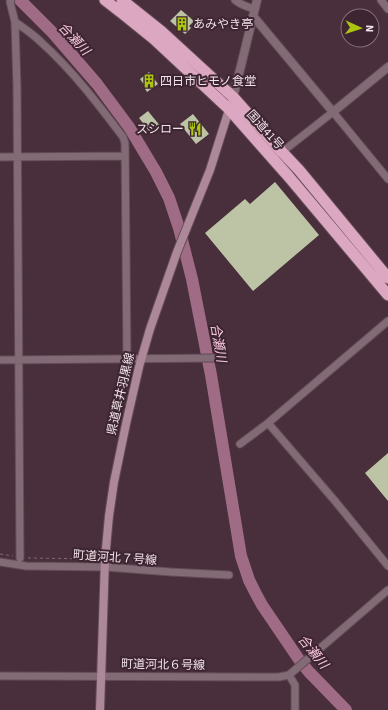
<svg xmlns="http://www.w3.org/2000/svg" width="388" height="710" font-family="'Source Sans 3','Noto Sans JP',sans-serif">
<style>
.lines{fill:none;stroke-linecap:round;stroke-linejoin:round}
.river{stroke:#a06b85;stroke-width:12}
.building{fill:#bdc4a6}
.minor-casing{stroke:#634c57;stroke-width:9}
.tertiary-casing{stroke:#634c57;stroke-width:10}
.secondary-casing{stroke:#634c57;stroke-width:10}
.trunk-casing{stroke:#634c57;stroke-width:13}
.path{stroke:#806a74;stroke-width:1;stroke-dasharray:3 3;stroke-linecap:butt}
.minor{stroke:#836b76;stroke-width:7}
.tertiary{stroke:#836b76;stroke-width:8}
.secondary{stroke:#ad8899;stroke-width:8}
.trunk{stroke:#dca7c0;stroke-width:11}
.labels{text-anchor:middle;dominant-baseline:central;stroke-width:4;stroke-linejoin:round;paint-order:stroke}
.poi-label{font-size:12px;fill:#f2e2e9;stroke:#3d2531;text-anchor:start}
.street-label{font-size:12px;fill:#f2e2e9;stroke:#3d2531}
.water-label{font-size:13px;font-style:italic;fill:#fbc9e0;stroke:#3d2531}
</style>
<rect width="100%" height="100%" fill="#482f3b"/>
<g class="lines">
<path class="river" d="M20 0 53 33 97 84 129 127 156 172 169 198 179 228 192 279 211 375 241 556 249 580 255 592 262 605 300 661 309 672 346 710"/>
</g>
<path class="building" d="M181 10 194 21 189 26 191 28 185 34 170 21Z
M149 72 158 84 147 92 144 87 145 86 140 79Z
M148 111 161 127 152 135 139 118Z
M193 114 209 134 196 144 180 124Z
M275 182 319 235 253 291 205 233 245 199 250 204Z
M388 453V501L365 473Z"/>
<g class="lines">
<g class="minor-casing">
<path id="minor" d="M11 0 10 2 15 22 17 87 20 558
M235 0C241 5 247 7 255 9
M381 0 388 9
M15 22C24 28 34 35 42 43 73 71 98 104 123 137L125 143 127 359
M282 152 333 112 388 179
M0 157 125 156
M0 360 218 358
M268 423 335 501 388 566
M240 444 268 423 388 321
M0 562 26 566 105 567 171 572 229 575
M289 675 388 590
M0 676 279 677 289 675 295 685V710"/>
</g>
<g class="tertiary-casing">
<path id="tertiary" d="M253 16 333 112 388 67
M233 97 238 78 257 0"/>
</g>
<g class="secondary-casing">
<path id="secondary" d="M100 710 105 559 109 516 114 482 126 424 139 367 150 329 177 252 210 170 233 97"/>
</g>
<g class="trunk-casing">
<path id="trunk" d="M105 0 123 14 154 39 229 109 289 177 388 295
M122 0 161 31 233 97 282 152 299 170 388 278"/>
</g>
<path class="path" d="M0 554 13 556
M28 558 96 559"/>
<use href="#minor" class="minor"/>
<use href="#tertiary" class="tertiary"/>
<use href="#secondary" class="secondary"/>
<use href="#trunk" class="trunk"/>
</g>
<defs>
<g id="building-bare" transform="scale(1.08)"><path d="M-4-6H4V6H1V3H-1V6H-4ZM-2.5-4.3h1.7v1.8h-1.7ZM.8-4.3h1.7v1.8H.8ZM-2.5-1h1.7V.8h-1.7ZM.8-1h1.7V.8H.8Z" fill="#acc610" stroke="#3d2531" stroke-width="2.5" paint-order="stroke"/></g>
<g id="restaurant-bare" transform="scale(1.08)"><path d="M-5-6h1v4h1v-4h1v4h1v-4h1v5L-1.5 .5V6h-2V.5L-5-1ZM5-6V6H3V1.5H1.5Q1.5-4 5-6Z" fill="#acc610" stroke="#3d2531" stroke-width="2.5" paint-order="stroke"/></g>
</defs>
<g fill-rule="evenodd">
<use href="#building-bare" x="182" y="24"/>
<use href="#building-bare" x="149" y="81"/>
<use href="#restaurant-bare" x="195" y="129"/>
</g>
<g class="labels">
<g class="poi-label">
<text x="193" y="24">あみやき亭</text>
<text x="160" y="81">四日市ヒモノ食堂</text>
<text x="184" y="129" text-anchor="end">スシロー</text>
</g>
<g class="street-label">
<text transform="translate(265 130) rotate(48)">国道41号</text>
<text transform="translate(121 394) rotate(-77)">県道草井羽黒線</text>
<text transform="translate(115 558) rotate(4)">町道河北７号線</text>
<text transform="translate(163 665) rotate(1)">町道河北６号線</text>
</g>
<g class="water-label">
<text transform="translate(74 39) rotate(47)">合瀬川</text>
<text transform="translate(218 343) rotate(80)">合瀬川</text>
<text transform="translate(313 652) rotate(51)">合瀬川</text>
</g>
</g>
<g transform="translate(360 28) rotate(93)"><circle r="19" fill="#3d2531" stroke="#85717b"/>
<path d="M0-3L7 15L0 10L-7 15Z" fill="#acc610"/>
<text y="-6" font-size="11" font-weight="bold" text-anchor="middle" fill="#f2e2e9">N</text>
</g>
</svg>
